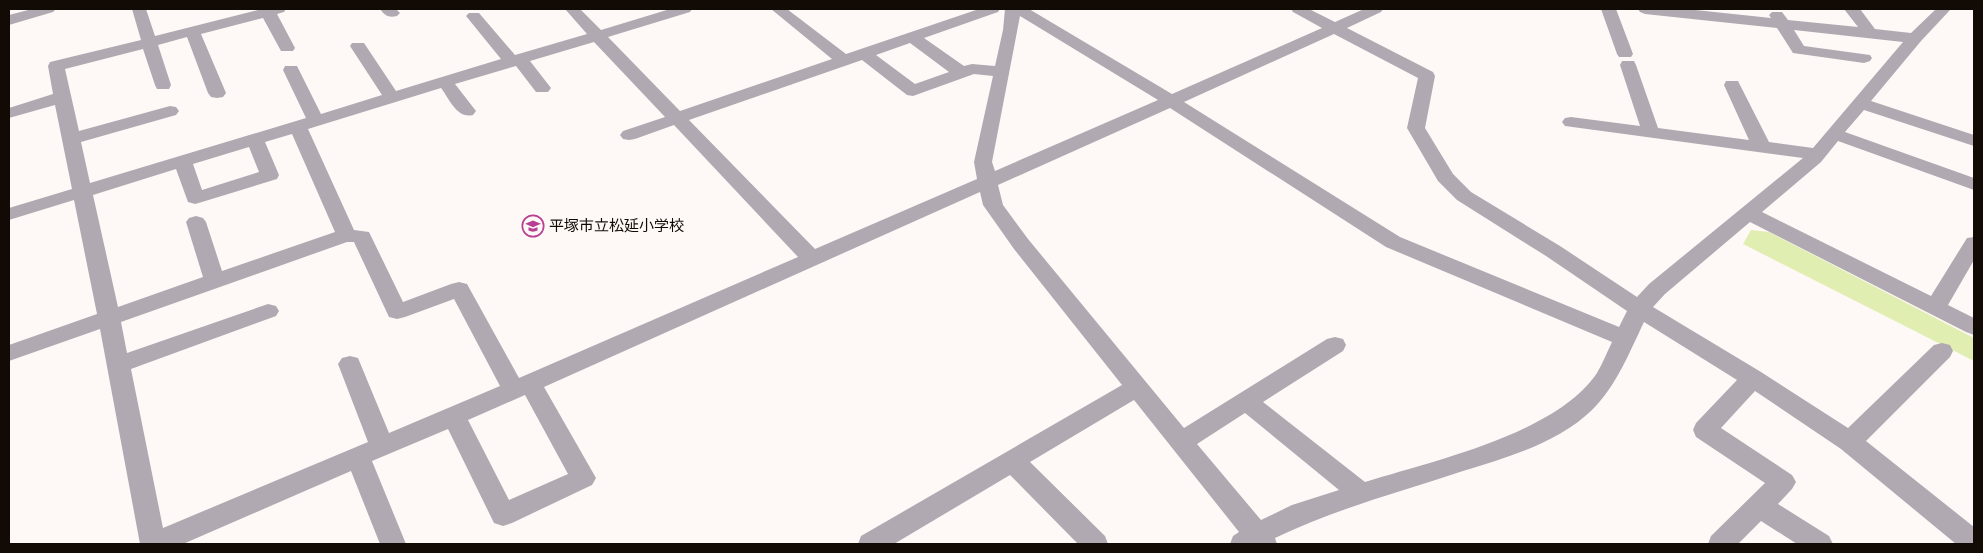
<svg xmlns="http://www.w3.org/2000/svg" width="1983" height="553" font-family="'DejaVu Sans','Noto Sans JP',sans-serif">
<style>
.green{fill:#e1eeb1}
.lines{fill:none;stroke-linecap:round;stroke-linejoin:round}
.minor{fill:#b1a9b2;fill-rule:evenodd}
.labels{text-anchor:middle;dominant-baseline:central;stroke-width:4;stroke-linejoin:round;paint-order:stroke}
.poi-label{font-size:15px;fill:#110a05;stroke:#fef9f6;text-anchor:start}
</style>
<rect width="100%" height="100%" fill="#fef9f6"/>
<path class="green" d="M1751 230 1769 232 1974 338V361L1743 244Z"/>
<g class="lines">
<path class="minor" d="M32 9H56L53 12 9 25V15Z
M132 9H146L155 36 262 9H286L284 12 277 14 295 48 293 51H281L263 18 201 34 226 93 223 97 217 98 211 97 208 93 187 37 158 45 171 85 169 89H157L155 85 143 49 65 69 79 131 170 106 176 107 179 111 176 115 81 142 90 183 306 118 283 70 285 66H297L321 114 382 95 350 46 352 43H364L396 91 501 59 466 16 469 13H479L515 55 587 34 565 9H580L601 30 670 9H692L690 12 608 37 680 111 832 59 771 9H787L846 54 979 9H1000L998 12 924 38 964 66 972 64 995 66 1003 30 1005 9H1029L1172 94 1322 28 1293 12 1291 9H1309L1335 22 1364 9H1383L1381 12 1347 28 1433 72 1435 76 1425 128 1453 174 1471 192 1560 246 1637 297 1649 284 1803 158 1565 126 1562 122 1565 118 1571 117 1640 126 1620 65 1622 61H1634L1636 65 1658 128 1749 140 1724 85 1726 81H1738L1740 85 1769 142 1813 148 1903 42 1794 30 1804 46 1870 55 1872 58 1870 61 1864 63 1793 53 1777 28 1645 14 1640 12 1638 9H1686L1771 18 1769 15 1772 12H1782L1788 20 1858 27 1844 9H1860L1875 29 1911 33 1936 9H1951L1921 41 1871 101 1974 135V146L1864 110 1845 132 1974 178V190L1838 141 1821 162 1762 212 1931 296 1967 238 1974 237V260L1948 305 1974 318V335L1966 332 1750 222 1665 294 1653 307 1761 372 1848 428 1934 345 1942 343 1950 345 1953 351 1950 357 1866 441 1974 527V544H1956L1841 449 1755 391 1721 428 1792 475 1796 482 1792 489 1778 504 1829 536 1833 544H1797L1761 521 1738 544H1708L1711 536 1765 483 1696 437 1693 430 1696 423 1737 380 1644 322C1629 353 1617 385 1592 410 1558 443 1508 457 1463 471 1400 492 1335 509 1275 538L1277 544H1230L1233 536 1239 532 1134 400 1030 462 1105 536 1108 544H1078L1010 475 894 544H858L861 536 1122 385 1014 249 983 205 980 192 544 387 596 478 592 485 512 523 503 526 494 523 448 429 372 461 406 544H380L351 471 183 544H140L100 329 9 361V345L97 314 74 200 9 220V208L72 189 55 105 9 118V108L53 94 48 66 50 62 141 40ZM1020 16 1158 100 995 171 992 162ZM1334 34 1418 78 1407 128 1438 181 1457 200 1546 256 1627 311 1619 327 1400 237 1184 102ZM594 42 665 117 623 131 620 135 623 139 629 140 635 139 674 125 798 257 519 378 467 284 459 282 451 284 403 302 369 232 354 230 308 129 441 88C450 100 457 119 473 115L476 111 455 84 516 66 536 92H548L551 88 530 61ZM910 43 949 72 915 84 876 55ZM862 60 907 95 913 96 974 74 993 76 974 162 977 179 815 249 689 120ZM1170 108 1386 247 1612 342C1607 352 1603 363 1597 373 1556 434 1433 461 1365 482L1263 402 1343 351 1346 345 1343 339 1335 337 1327 339 1184 428 1028 239 1003 205 998 185ZM292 134 335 232 222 271 206 222 203 218 196 216 189 218 186 222 203 277 118 307 93 195 176 169 188 202 195 204 202 202 277 179 279 175 265 142ZM249 147 259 172 202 190 193 164ZM347 242H354L389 317 397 319 405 317 454 299 500 386 389 433 358 358 350 356 342 358 338 364 368 442 163 528 131 369 276 316 279 311 276 306 268 304 127 353 121 322ZM525 395 568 474 509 500 468 420ZM1245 413 1339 490 1292 505 1261 520 1197 444Z
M380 9H396L400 13 397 16C389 18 385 16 380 9Z
M1601 9H1616L1633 54 1631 57H1619L1617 54Z"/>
</g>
<defs>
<g id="school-ring" transform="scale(1.125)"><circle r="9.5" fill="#fef9f6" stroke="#b73f94" stroke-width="1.5"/><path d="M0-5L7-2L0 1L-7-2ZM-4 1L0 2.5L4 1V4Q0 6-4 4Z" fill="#b73f94"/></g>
</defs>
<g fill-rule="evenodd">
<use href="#school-ring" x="533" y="226"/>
</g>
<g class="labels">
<g class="poi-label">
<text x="549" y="226">平塚市立松延小学校</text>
</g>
</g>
<rect width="1983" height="553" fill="none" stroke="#110a05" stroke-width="20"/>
</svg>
